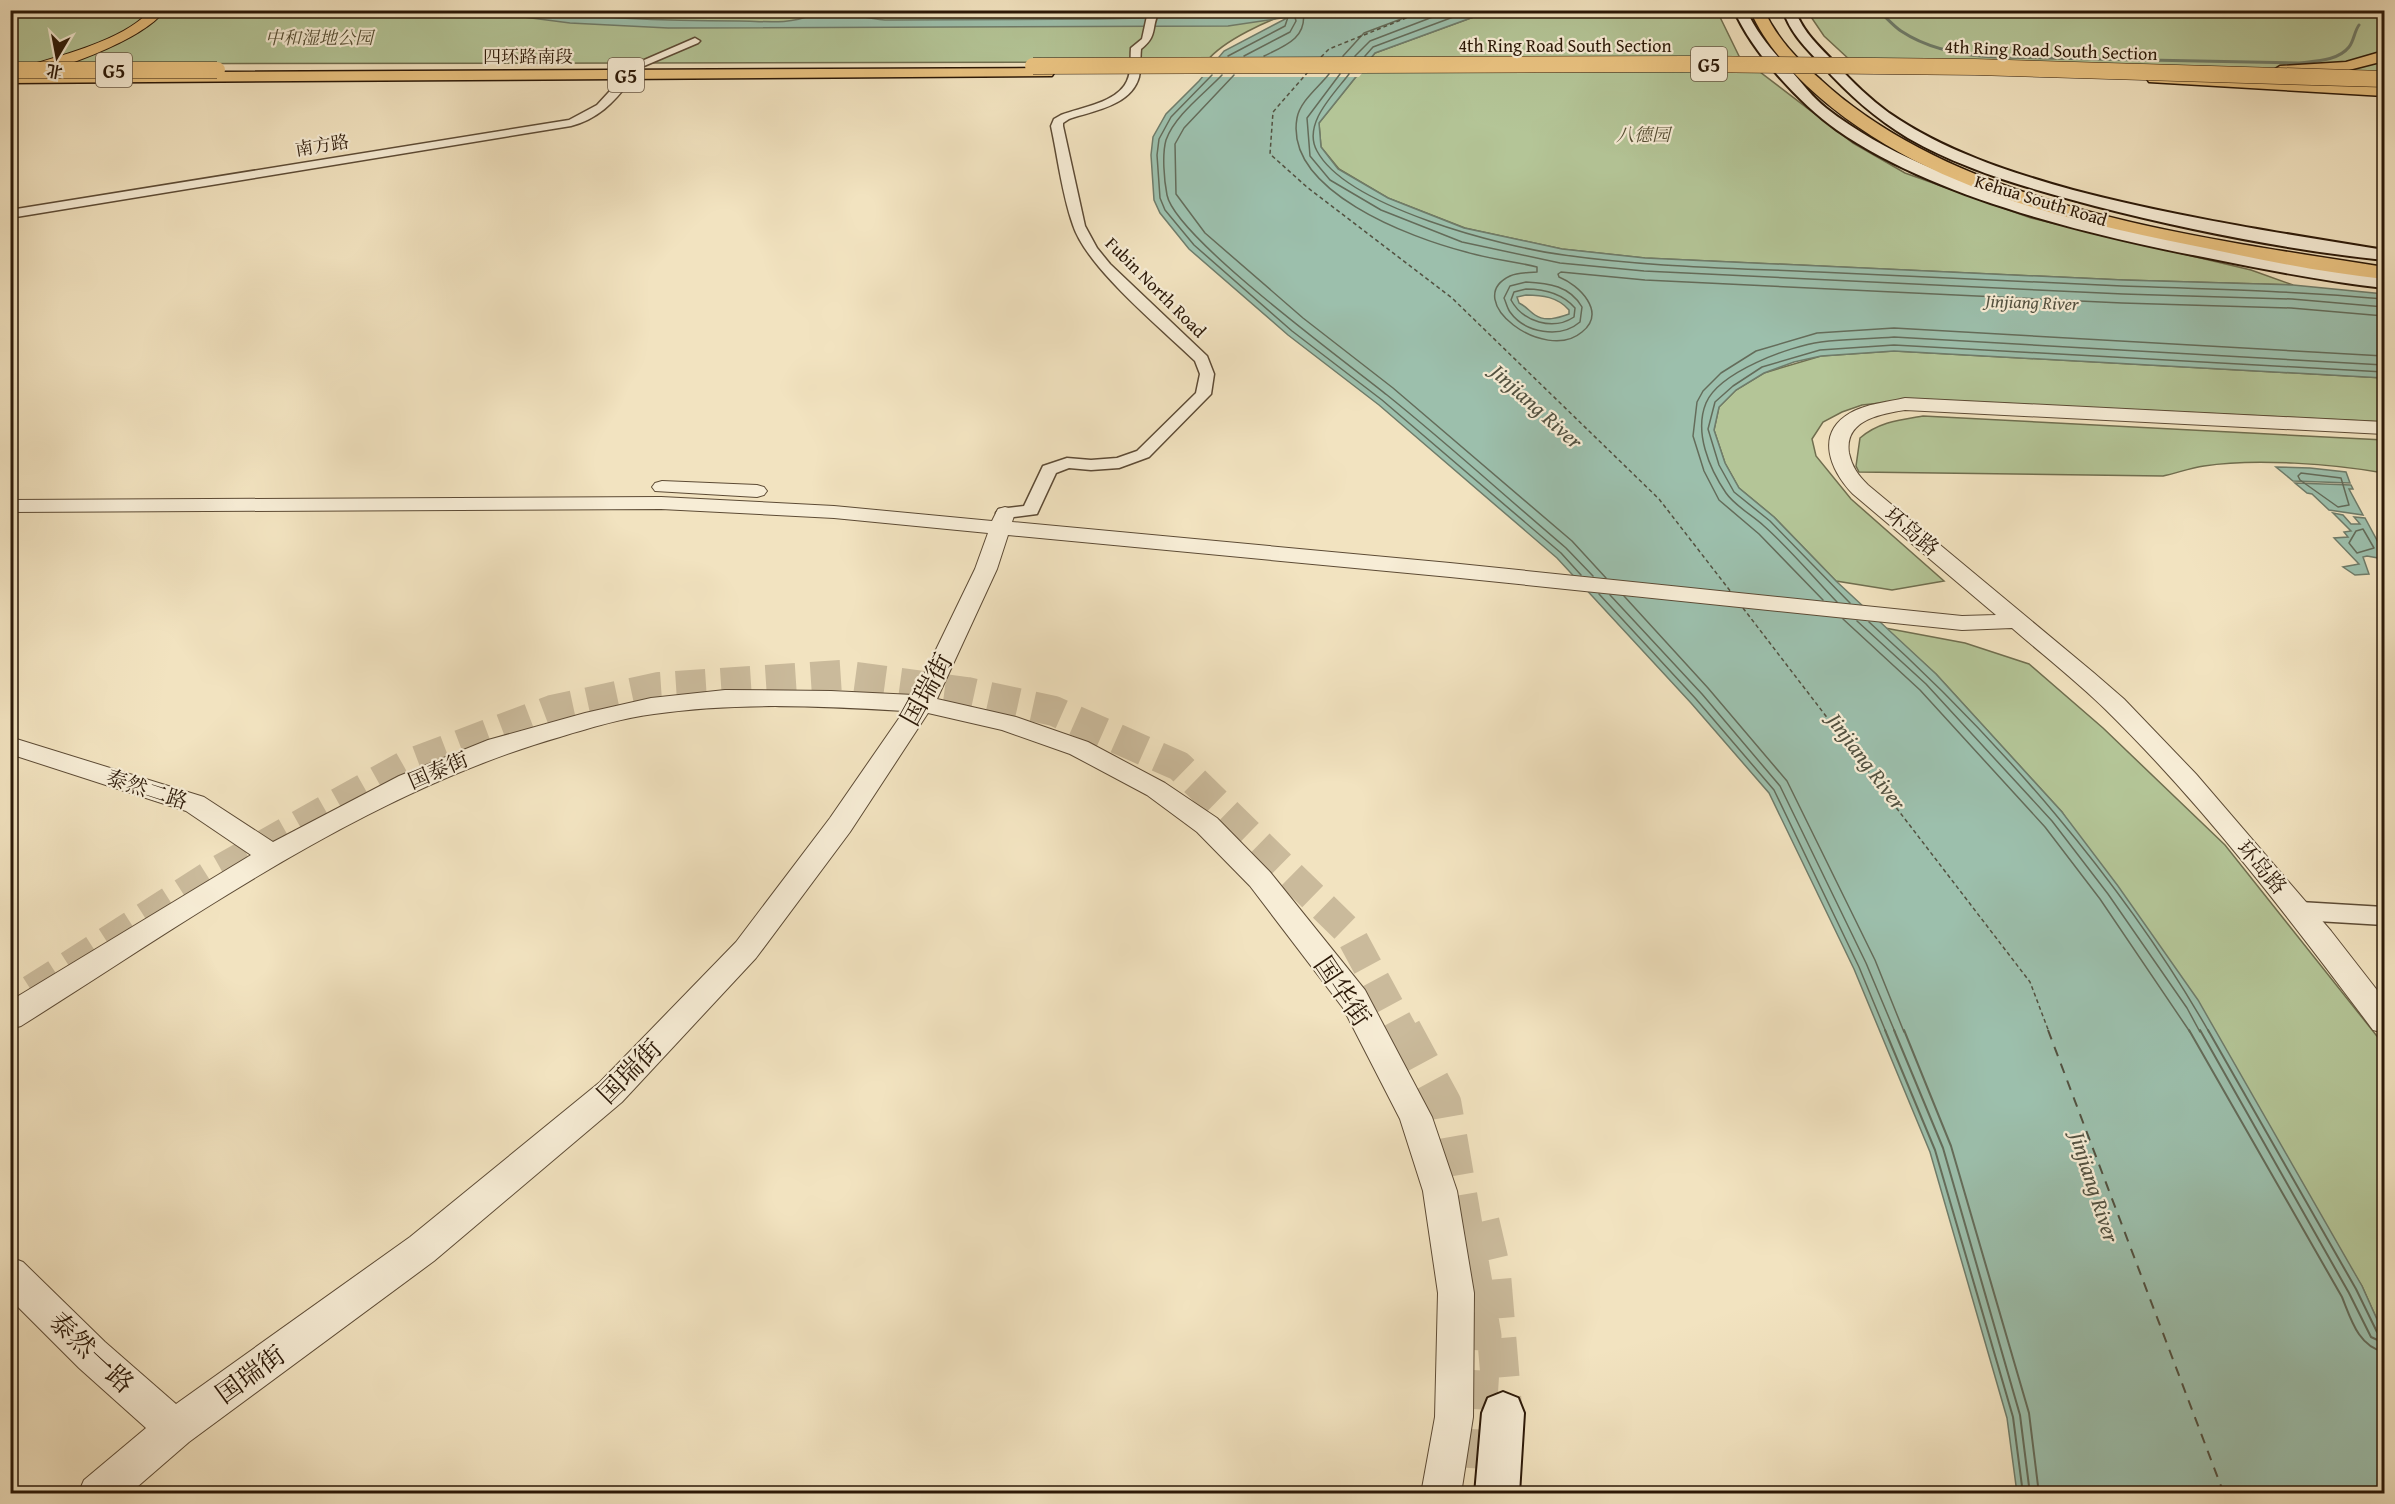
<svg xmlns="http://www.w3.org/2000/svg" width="2395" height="1504" font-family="'Gentium Book Plus','Noto Serif SC',serif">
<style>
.green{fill:#b4c597;stroke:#706e4f;stroke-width:1.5}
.water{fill:#9cbfac;stroke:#6f7c6a;stroke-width:1.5;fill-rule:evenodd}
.pier{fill:#f2e3c0}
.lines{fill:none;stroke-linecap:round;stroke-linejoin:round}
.shore-far1{stroke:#646c5a;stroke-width:1.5}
.shore{stroke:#646c5a;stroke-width:2}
.stream{stroke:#6f7c6a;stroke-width:3}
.ferry-far1{stroke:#535241;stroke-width:1.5;stroke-dasharray:4 3;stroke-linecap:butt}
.ferry{stroke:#535241;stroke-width:2;stroke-dasharray:10 8;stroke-linecap:butt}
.tertiary-tunnel{stroke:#caba9b;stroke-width:13;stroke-dasharray:13 6;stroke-linecap:butt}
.secondary-tunnel-far1{stroke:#caba9b;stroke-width:30;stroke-dasharray:30 15;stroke-linecap:butt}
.secondary-tunnel{stroke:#caba9b;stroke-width:39;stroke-dasharray:39 20;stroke-linecap:butt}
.minor-casing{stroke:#5d4b35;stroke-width:3}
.tertiary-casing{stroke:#5d4b35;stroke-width:2}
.secondary-casing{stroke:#2b1807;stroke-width:4}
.primary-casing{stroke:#2b1807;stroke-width:2}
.trunk-casing{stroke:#2b1807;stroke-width:3}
.motorway-casing{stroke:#2b1807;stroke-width:3}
.minor{fill:#f7edd6;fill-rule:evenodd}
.tertiary{fill:#f7edd6;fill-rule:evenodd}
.secondary{fill:#f7edd6;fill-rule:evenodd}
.primary{fill:#e9c280;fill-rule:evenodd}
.trunk{fill:#e9c280;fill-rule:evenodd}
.motorway{fill:#e9c280;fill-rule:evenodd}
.motorway-bridge-casing{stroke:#2b1807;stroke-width:17;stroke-linecap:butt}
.motorway-bridge{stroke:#e9c280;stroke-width:16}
.labels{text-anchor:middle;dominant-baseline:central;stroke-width:4.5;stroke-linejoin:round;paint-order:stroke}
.far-park-label{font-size:18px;font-style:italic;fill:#544c32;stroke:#f7edd6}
.far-street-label{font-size:18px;fill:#2b1807;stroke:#f7edd6}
.far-water-label{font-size:18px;font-style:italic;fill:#535241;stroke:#f7edd6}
.shield{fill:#f7edd6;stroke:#685845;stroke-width:1.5}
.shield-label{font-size:20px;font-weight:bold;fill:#2b1807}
.street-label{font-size:21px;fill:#2b1807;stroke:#f7edd6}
.water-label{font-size:22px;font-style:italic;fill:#535241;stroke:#f7edd6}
.near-street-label{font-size:26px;fill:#2b1807;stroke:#f7edd6}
</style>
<rect width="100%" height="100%" fill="#f2e3c0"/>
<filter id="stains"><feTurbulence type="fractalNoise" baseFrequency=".00333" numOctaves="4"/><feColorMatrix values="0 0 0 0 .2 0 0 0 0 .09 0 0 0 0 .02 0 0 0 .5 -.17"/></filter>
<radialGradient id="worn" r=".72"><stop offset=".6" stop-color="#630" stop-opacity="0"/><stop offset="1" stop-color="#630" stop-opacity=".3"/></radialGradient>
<path class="green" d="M11 10 1297 11C1270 19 1223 40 1206 62L11 64Z
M1490 11H1717L1739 56 1853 143 1905 173 2031 218 2251 270 2293 285 2123 280 1645 258 1562 249 1465 228 1388 198 1339 169 1321 147 1319 123 1375 53Z
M1807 11H2384V74L1851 61 1824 36Z
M1894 351 2384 378V422L1918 399 1862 405 1842 412 1823 422 1812 439 1816 456 1851 499 1944 581 1892 590 1836 581 1774 517 1739 488 1725 463 1714 430 1719 407 1736 390 1764 373 1821 356Z
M1923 416 2384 440V473C2334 464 2255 458 2204 466 2190 468 2177 473 2163 476L1859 472 1856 466 1860 438C1879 422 1899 420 1923 416Z
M1885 628 1965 643 2029 664 2103 728 2225 845 2384 1045V1335L2362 1286 2062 812 1936 674Z"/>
<path class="water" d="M532 10C601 19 669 21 739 21 763 21 789 25 811 15L814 12 812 10C837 11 860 17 885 20L1099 19 1234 16 1267 10 1490 11 1375 53 1319 123 1321 147 1338 169 1388 198 1464 228 1562 249 1645 258 2123 280 2293 285 2384 294V378L1894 351 1821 356 1794 362 1764 373 1736 390 1719 407 1714 430 1725 463 1739 488 1774 517 1836 581 1936 674 2062 812 2118 886 2198 1000 2362 1286 2384 1335V1493H2017L2007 1418 1930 1152 1854 969 1769 793 1691 703 1557 558 1379 405 1288 335 1189 249 1160 213 1154 200 1151 155 1153 137 1166 114 1199 81 1224 51 1289 17 1228 26 668 28 570 23 477 11ZM1526 295C1542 295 1558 297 1569 310V314C1558 318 1545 322 1535 315 1529 311 1526 306 1519 303L1517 297Z
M2276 467 2310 468 2346 472 2350 483 2293 481Z
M2295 483 2351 485 2353 489H2349L2363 515 2329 510 2312 494 2307 493Z
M2333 513 2343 515 2351 524H2360L2354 517 2365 518 2378 542 2384 543V559L2367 556 2363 557 2369 574 2355 575 2343 567 2359 564 2334 538 2348 537 2344 532 2351 531Z"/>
<path class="pier" d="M1372 61 1359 77H1198L1210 63Z"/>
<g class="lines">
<path class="shore-far1" d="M1228 56 1285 26 1288 17 1284 13 1258 17 1255 10
M1244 56 1290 32 1296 21 1293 10
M1264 56C1285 46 1308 38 1303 10
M1343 56 1364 33 1425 10
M1355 56 1370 41 1451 10
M1365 56 1373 47 1472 10
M1329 74C1319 87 1300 101 1297 118 1284 191 1411 238 1466 252 1489 259 1513 261 1537 267V272C1528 273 1518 272 1510 276 1460 300 1545 364 1582 332 1607 312 1579 285 1559 277L1558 274 1561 272 1645 280 2122 303 2291 308 2384 316
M1340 74 1307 118 1310 156 1330 180 1381 210 1462 242 1560 263 1644 271 2123 294 2292 299 2384 307
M1349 74C1334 94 1302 124 1317 151 1347 207 1503 247 1564 255 1648 267 1734 268 1819 272 1920 277 2021 282 2122 286 2210 289 2297 291 2384 299
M1212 75 1171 117 1159 139 1157 155 1160 198 1165 210 1194 245 1292 331 1382 400 1561 553 1581 575
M1222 75C1204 94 1175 115 1166 140 1162 154 1164 180 1167 195 1175 237 1346 362 1387 395 1448 444 1506 497 1566 548L1593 576
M1234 75 1184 128 1175 144 1176 194 1205 233 1303 318 1393 388 1572 541 1606 578
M1526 282C1549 283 1570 286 1582 307L1580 322C1560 339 1525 333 1510 312 1507 308 1506 302 1504 298L1510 286Z
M1526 289C1545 289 1562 293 1575 308L1574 317C1553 331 1523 322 1511 300L1514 292Z
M2301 473 2341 478 2349 505 2338 507 2300 480 2298 476Z
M2363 529 2374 548 2357 553 2349 543 2356 531Z
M1599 594 1696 699 1774 790 1859 967 1886 1032
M1610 595 1702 694 1780 786 1866 963 1895 1032
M1624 596 1708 688 1787 781 1875 960 1904 1032
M1823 600 1759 534 1719 500 1704 471 1693 436 1697 402 1703 391 1721 373 1756 351 1817 333 1894 328 2384 356
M1837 602C1813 577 1790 549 1764 526 1752 515 1735 506 1726 493 1709 468 1694 432 1706 403 1719 372 1790 346 1821 342 1845 339 1870 339 1894 337L2384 365
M1850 603 1770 521 1734 492 1719 465 1708 429 1715 402 1733 386 1762 367 1820 350 1894 345 2384 372
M1843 619 1920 690 2045 827 2100 899 2190 1032
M1857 621 1926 684 2052 821 2108 894 2187 1008 2200 1032
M1869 622C1998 738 2122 880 2209 1032"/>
<path class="shore" d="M1885 1030 1935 1150 2013 1417 2023 1494
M1894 1030 1943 1148 2020 1415 2030 1494
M1904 1030 1951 1146 2029 1413 2039 1494
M2189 1030 2342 1297C2351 1319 2358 1346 2384 1352
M2200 1030 2349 1293 2371 1337 2384 1343
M2208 1030 2356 1289 2377 1332 2384 1335"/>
<path class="stream" d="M1876 10C1886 16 1892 25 1901 31 1928 49 1960 55 1992 57L2299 63C2315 61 2338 61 2349 47 2354 41 2354 32 2359 25"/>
<path class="ferry-far1" d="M1321 57 1329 49 1426 10
M1308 72 1273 112 1270 154 1308 188 1452 298 1659 499 1731 592
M1743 608 2030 982 2049 1032"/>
<path class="ferry" d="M2048 1030 2224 1494"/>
<path class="tertiary-tunnel" d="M624 82 640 64"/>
<path class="secondary-tunnel-far1" d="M31 990 219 870 406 765 552 710 659 687 841 675 967 692 1054 711 1179 766 1349 932 1403 1032"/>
<path class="secondary-tunnel" d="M1402 1030 1442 1104 1482 1336 1473 1480 1470 1494
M1480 1222 1491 1269 1503 1413"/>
<g class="minor-casing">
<path id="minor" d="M1151 10H1160C1150 27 1159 35 1141 49 1140 58 1141 68 1139 77 1131 106 1092 111 1069 119L1063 123V126L1085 226 1097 248 1110 264 1207 356 1214 374 1211 394 1149 457 1119 468 1091 470 1069 468 1056 473 1037 514 1005 518 999 517 996 513 999 509 1024 506 1043 466 1067 458 1091 460 1117 458 1137 451 1196 393 1200 374 1195 361C1161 328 1087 268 1073 225 1062 194 1058 158 1051 126L1054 119 1061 115C1081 107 1117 103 1127 81 1132 71 1130 59 1131 48L1142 39 1147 16Z
M695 38 700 41 698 43 644 66 635 64Z
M624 79 629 82C614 103 597 119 571 126L10 218V210L569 120 597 105 620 80Z
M2300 902 2384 907V925L2300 920 2292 917 2288 911 2292 905Z"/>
</g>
<g class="tertiary-casing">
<path id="tertiary" d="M1905 398 2384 422V434L1905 410C1880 414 1844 420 1849 453 1852 467 1858 475 1868 485L2094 673 2124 699 2196 774 2331 931 2384 999V1033L2373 1030C2290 919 2204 806 2105 709 2075 680 2043 655 2012 628L1962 630 1450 577 1008 535 997 569 937 699 1016 717 1088 742 1165 783 1217 818 1270 872 1365 990 1432 1117 1457 1191 1474 1293 1473 1417 1461 1494H1421L1435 1417 1438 1293 1423 1191 1400 1119 1343 1008 1250 886 1197 832 1147 795 1070 754 1002 730 928 713 850 832 756 958 622 1102 434 1261 189 1442 129 1494H78L84 1480 146 1428 79 1368 10 1299V1257L23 1262 105 1342 176 1404 410 1237 600 1082 736 942 830 818 904 711C821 706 737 702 654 714 622 718 590 728 560 737 365 793 191 919 21 1026L10 1029V1001L251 855 186 811 10 754V737L204 797 273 842 399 776 488 740 585 713 651 698 725 690 831 691 914 695 975 569 988 533 834 518 661 509 10 512V500L661 497 834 506 992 521 998 509 1005 507 1012 509 1015 513 1012 522 1450 563 1962 616 1996 615 1853 494C1831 471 1814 434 1850 413 1866 404 1887 402 1905 398Z
M662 481 757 485 764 487 767 491 764 495 757 497 655 491 652 487 655 483Z"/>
</g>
<g class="secondary-casing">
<path id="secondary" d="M1734 10H1746C1758 35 1774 53 1792 72 1803 84 1813 98 1826 108 1885 154 1956 180 2026 202 2143 238 2263 258 2384 278V288C2329 282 2273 271 2218 260 2099 237 1937 200 1837 130 1800 104 1752 52 1734 10Z
M1783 10H1795C1803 33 1820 47 1836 64 1852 82 1870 99 1889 113 1944 151 2009 172 2073 190 2175 217 2280 233 2384 250V260C2288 250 2189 230 2095 206 2031 189 1966 171 1908 138 1875 118 1848 94 1822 65 1806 48 1790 33 1783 10Z
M1503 1392 1518 1398 1524 1413 1519 1494H1475L1482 1413 1488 1398Z"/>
</g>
<g class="primary-casing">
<path id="primary" d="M150 10H165C142 42 50 73 10 80V71C48 59 126 41 150 10Z"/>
</g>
<g class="trunk-casing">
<path id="trunk" d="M1750 10H1764C1777 39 1798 60 1821 80 1961 209 2202 238 2384 267V279C2326 273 2267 261 2210 249 2068 221 1916 188 1807 86 1784 64 1763 40 1750 10Z"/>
</g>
<g class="motorway-casing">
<path id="motorway" d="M2384 51V61L2333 74 2280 76 2272 71 2280 66 2346 62Z
M1046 68 1052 70 1054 73 1052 76 10 83V73Z
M2155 74 2384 86V96L2149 82 2147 79 2149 76Z"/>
</g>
<use href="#minor" class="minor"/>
<use href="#tertiary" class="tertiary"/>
<use href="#secondary" class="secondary"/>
<use href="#primary" class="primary"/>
<use href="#trunk" class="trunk"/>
<use href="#motorway" class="motorway"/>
<g class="motorway-bridge-casing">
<path id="motorway-bridge" d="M1033 66 1689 64 1975 67 2384 79
M10 70H217"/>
</g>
<use href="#motorway-bridge" class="motorway-bridge"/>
</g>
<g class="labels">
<g class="far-park-label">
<text x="319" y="37">中和湿地公园</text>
<text x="1643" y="134">八德园</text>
</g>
<g class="far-street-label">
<text x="1565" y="45">4th Ring Road South Section</text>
<text transform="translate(2051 50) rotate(2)">4th Ring Road South Section</text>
<text x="528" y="56">四环路南段</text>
<text transform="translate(322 145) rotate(-9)">南方路</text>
<text transform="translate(2041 200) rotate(17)">Kehua South Road</text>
<text transform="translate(1156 287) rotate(45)">Fubin North Road</text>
</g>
<g class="far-water-label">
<text transform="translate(2032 302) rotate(2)">Jinjiang River</text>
</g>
<g class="shield">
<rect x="1691" y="47" width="36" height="34" rx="4.5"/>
<rect x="96" y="53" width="36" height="34" rx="4.5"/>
<rect x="608" y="58" width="36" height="34" rx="4.5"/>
</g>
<g class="shield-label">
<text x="1709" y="64">G5</text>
<text x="114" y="70">G5</text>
<text x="626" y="75">G5</text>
</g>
<g class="street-label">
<text transform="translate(1912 531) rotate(40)">环岛路</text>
<text transform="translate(438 770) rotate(-23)">国泰街</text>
<text transform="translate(147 789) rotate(18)">泰然二路</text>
<text transform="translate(2262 867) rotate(49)">环岛路</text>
</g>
<g class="water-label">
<text transform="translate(1537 406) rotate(42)">Jinjiang River</text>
<text transform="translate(1867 761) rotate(53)">Jinjiang River</text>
<text transform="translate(2095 1187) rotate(72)">Jinjiang River</text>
</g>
<g class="near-street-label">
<text transform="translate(926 689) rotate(-61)">国瑞街</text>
<text transform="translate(1343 991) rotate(56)">国华街</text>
<text transform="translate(629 1071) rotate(-45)">国瑞街</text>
<text transform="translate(92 1352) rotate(43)">泰然一路</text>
<text transform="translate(250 1374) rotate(-36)">国瑞街</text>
</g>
</g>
<rect width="2395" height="1504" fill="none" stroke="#f2e3c0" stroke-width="36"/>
<rect x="12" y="12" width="2371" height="1480" fill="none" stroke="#2b1807" stroke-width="3"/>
<rect x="18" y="18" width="2359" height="1468" fill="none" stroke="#2b1807" stroke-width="1.5"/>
<g transform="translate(57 57) rotate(190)" stroke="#f7edd6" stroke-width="4.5" paint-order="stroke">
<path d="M0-4.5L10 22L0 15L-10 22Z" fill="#2b1807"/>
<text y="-9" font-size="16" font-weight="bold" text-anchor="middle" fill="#2b1807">北</text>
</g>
<rect width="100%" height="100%" filter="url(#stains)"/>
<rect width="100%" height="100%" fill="url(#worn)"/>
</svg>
